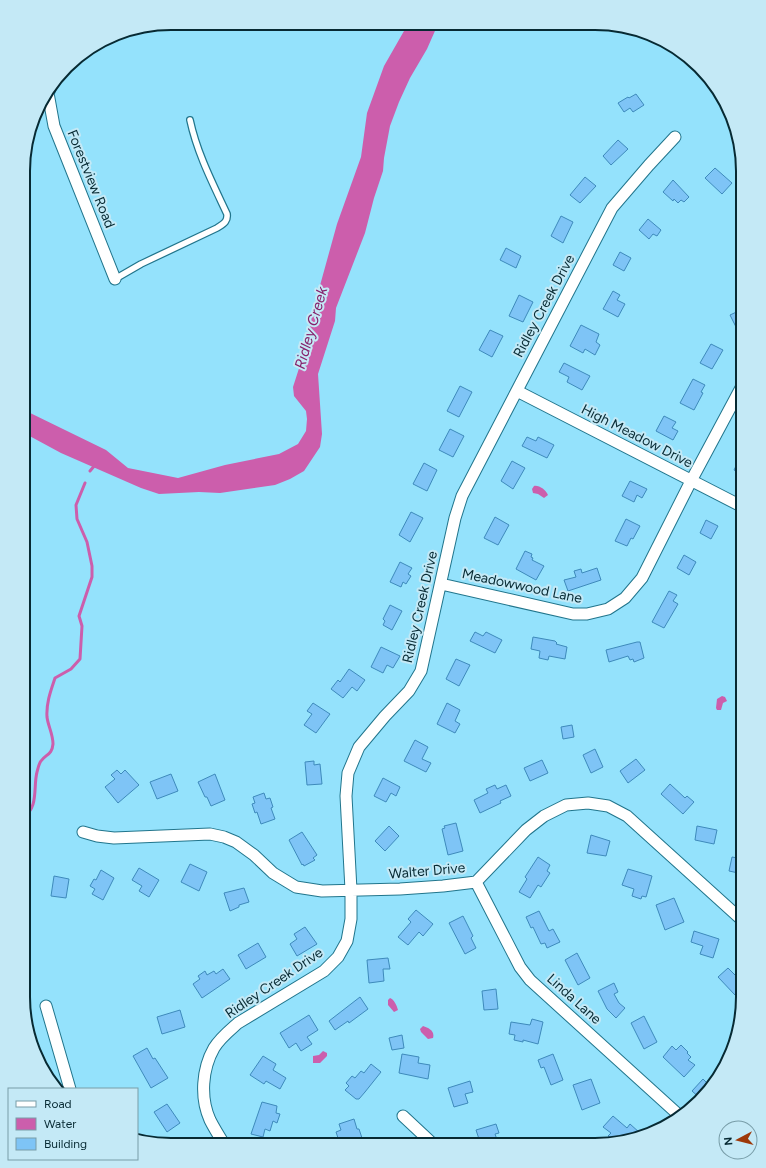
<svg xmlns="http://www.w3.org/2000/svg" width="766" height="1168" font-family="Figtree,sans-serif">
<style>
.water{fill:#cc5eac}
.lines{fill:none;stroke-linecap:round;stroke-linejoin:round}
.stream{stroke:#cc5eac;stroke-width:3}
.building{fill:#7ec4f6;stroke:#3e8abb}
.service-casing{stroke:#21758c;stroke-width:8}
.minor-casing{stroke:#21758c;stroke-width:13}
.service{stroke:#fff;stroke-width:5.5}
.minor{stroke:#fff;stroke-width:11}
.labels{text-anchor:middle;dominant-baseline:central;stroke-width:4;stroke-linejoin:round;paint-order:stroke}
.street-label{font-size:14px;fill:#072a33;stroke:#c4e9f6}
.water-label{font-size:15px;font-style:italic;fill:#85206b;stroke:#c4e9f6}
.rim{fill:none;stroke:#072a33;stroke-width:2}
</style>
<rect width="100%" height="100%" fill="#94e2fc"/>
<path class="water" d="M408 24H438L427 49 410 78 399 102 390 126 384 158 383 171 374 198 365 233 336 308 335 321 318 374 322 434 320 447 304 471 290 479 275 485 220 493 199 492 159 494 141 488 61 453 24 433V410L106 450 128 468 178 478 225 465 279 454 298 444 306 431 307 419 306 411 294 396 293 387 302 359 316 300 337 224 361 157 367 113 384 66Z
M534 486C539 485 546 490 548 495L544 498 538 494 533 493 532 489Z
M722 696 725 697 727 701 723 703 721 710H717L716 708 717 699Z
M390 998C394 999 397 1006 398 1010L394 1012 388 1005V1000Z
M423 1026C429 1028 435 1031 433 1038L428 1039 421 1032 420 1029Z
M323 1051 327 1053V1056L320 1063H313V1056L319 1055Z"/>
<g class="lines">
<path class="stream" d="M90 471 95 465
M23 817C39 808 33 787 37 772 38 769 39 763 41 761 46 754 52 755 53 744 53 734 48 726 47 717 46 703 51 690 55 678L71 669 80 659 82 626 79 616 92 577V566L87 542 77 519 76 505 85 483"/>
</g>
<path class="building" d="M636 94 644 105 633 112 630 108 624 112 618 103 628 97 629 98Z
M618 140 628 149 611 165 603 156Z
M715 168 732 183 722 194 705 178Z
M585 177 596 186 580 203 570 195Z
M673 180 689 197 684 202 681 200 678 203 674 199 673 201 663 192Z
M561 216 573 222 563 243 551 236Z
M648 219 661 230 657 236 653 234 649 239 639 230Z
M506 248 521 256 516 268 500 260Z
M620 252 631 258 624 271 613 265Z
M613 291 620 295 617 300 625 304 618 317 603 309Z
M519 295 533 302 523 322 509 316Z
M743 309V324L736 327 730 315Z
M581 325 599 334 596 342 600 345 595 355 585 349 583 353 570 346Z
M490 330 503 336 492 357 479 350Z
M711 344 723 350 712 369 700 363Z
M564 363 590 376 582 390 567 382 569 377 559 372Z
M693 379 705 385 701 392 703 393 694 410 680 403Z
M460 386 472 392 459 417 447 411Z
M664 416 676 422 672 428 678 431 673 440 656 431Z
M450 429 464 436 453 457 439 450Z
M527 437 536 441 538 437 554 445 547 458 522 446Z
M743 452V475L734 470Z
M512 461 525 468 513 489 501 481Z
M424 463 437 470 427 491 413 484Z
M630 481 647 489 642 498 637 495 634 502 622 496Z
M411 512 423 518 410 542 399 535Z
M495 517 509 525 498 545 484 538Z
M626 519 640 526 633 539 631 538 627 546 615 541Z
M706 520 718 526 711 539 700 533Z
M525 551 532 554 531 557 533 558 532 560 544 566 536 580 516 569Z
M684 555 696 562 689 575 677 568Z
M400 562 412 568 408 574 411 576 406 584 403 582 401 587 390 582Z
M597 568 601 580 568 591 564 580 576 577 574 571 581 569 582 573Z
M669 591 677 595 673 601 678 604 664 628 652 622Z
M390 605 402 611 392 630 383 625 385 621 383 619Z
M475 632 483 636 486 632 502 640 495 653 470 641Z
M533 637 555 641 557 643 556 644 567 647 565 659 549 656 548 660 539 658 540 651 531 649Z
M637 642H640L644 658 634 662 633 659 630 660 628 656 609 662 606 650Z
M381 647 400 656 393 668 387 665 383 673 371 667Z
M456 659 470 665 459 686 446 679Z
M349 669 365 680 357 691 352 687 343 698 331 689 338 680 340 682Z
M313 703 330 714 316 733 304 725 312 714 307 711Z
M447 703 460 710 455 721 460 724 455 733 437 724Z
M572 725 574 737 563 739 561 727Z
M415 740 428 747 422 759 431 763 426 772 404 761Z
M595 749 603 767 591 773 583 755Z
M636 759 645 770 628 783 620 771Z
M542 760 548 773 530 781 524 768Z
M314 761V765L320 764 322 784 307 785 305 762Z
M117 770 121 774 125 770 139 785 118 803 105 787 115 779 111 775Z
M171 774 178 791 157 799 150 782Z
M215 774 225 800 211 806 207 797H205L198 782Z
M383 778 400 787 396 796 391 793 386 802 374 796Z
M670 784 685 798 687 796 694 802 683 814 661 794Z
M495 785 497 789 506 785 511 796 500 801 501 803 480 813 474 800 488 793 486 789Z
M264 793 266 799 270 798 273 807 271 808 275 819 261 824 257 812 255 813 252 804 255 803 253 797Z
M456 823 463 851 448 855 442 829 445 828 444 826Z
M389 826 399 836 385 851 375 841Z
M697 826 717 830 714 844 695 840Z
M302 832 317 855 313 858 315 860 304 866 303 864 302 865 289 840Z
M591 835 610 841 606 856 587 853Z
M538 857 550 865 547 871 550 873 541 887 538 885 530 898 519 892 527 879 525 877Z
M732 857 743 859V874L729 871Z
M190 864 207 872 199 891 181 882Z
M139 868 159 880 149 897 139 891 142 886 132 880Z
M628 869 652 876 646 897 642 896 641 899 632 896 634 889 622 885Z
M101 870 114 878 103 900 92 894 95 889 90 886 94 879 96 880Z
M54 876 69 879 66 898 51 896Z
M244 888 249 902 239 905V907L230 911 224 893Z
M674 898 684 922 665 930 656 905Z
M416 910 433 924 423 936 419 932 408 945 398 937 411 922 408 919Z
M539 911 549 931 553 929 560 942 547 948 545 943 541 944 533 927 531 928 526 917Z
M463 916 473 936 471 938 476 948 465 954 449 923Z
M305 927 317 944 297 956 290 944 297 939 294 934Z
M694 931 719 939 713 958 700 954 703 946 691 942Z
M258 943 266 957 246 969 238 955Z
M577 953 590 978 578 985 565 960Z
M388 958 390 969H383L384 981 369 983 367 960Z
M728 968 743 983V988L735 995 718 977Z
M223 969 230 979 202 998 193 984 200 979 198 976 205 971 207 975 214 971 216 974Z
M614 983 618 992 614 994 619 1003 625 1008 616 1018 607 1009 598 991Z
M496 989 498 1009 484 1010 482 991Z
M360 997 368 1009 349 1023 348 1021 335 1030 329 1021Z
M180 1010 185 1027 162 1034 157 1017Z
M309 1015 318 1030 307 1037 312 1044 301 1051 296 1043 289 1048 280 1033Z
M644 1016 657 1042 644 1049 631 1023Z
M532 1019 543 1022 538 1044 523 1040V1042L514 1040 515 1035 509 1034 511 1022 530 1025Z
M402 1035 404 1048 392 1050 389 1038Z
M681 1045 688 1052 687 1053 691 1057 688 1060 695 1065 684 1077 663 1057 672 1046 676 1050Z
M147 1048 153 1059 155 1058 168 1078 151 1088 133 1056Z
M402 1054 419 1057 418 1063 430 1065 428 1079 399 1073Z
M553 1054 563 1080 551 1085 544 1067 541 1068 538 1060Z
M263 1056 276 1064 273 1070 286 1078 280 1089 266 1081 264 1084 250 1075Z
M371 1064 381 1072 365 1092 359 1099H356L345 1090 349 1086 346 1083 352 1076 355 1078 361 1071 364 1073Z
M591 1079 600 1103 582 1110 573 1085Z
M703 1079 712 1088 701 1099 692 1091Z
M470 1081 473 1092 465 1094 468 1103 454 1107 448 1088Z
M262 1102 277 1106 276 1113 280 1114 277 1123 273 1121 270 1131 265 1129 263 1137 251 1134Z
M167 1104 180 1123 167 1132 154 1112Z
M613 1116 627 1128 630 1124 640 1133 637 1137 615 1141 608 1136 611 1133 603 1127Z
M354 1119 357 1129H359L364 1144H346L344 1139 339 1141 336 1132 341 1130 339 1124Z
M496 1124 499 1133 495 1134 499 1145H482L480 1139H479L476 1130Z"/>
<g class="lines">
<g class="service-casing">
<path id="service" d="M115 279 141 264 217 228C223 224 228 222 227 214 213 184 197 153 190 120"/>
</g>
<g class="minor-casing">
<path id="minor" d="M50 89 48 93 54 126 115 279
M517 391 743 507
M441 584 573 614H587L608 609 625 598 642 578 691 481 743 384
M83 832 97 836 114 838 210 834 224 837 236 842 254 855 273 873 296 887 322 891 400 889 443 886 476 882 526 830 544 816 566 805 588 803 608 806 627 816 743 921
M476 882 520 967 530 980 681 1117
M46 1006 70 1089
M403 1116 434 1145
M224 1144C219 1136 214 1128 210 1120 200 1098 202 1069 214 1048 220 1038 229 1031 238 1023L324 971 338 957 347 941 351 919V890L346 796 348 773 359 747 385 716 409 691 421 671 455 518 462 496 612 208 649 165 675 137"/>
</g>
<use href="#service" class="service"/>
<use href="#minor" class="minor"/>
</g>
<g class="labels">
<g class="street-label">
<text transform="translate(91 179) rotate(68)">Forestview Road</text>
<text transform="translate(544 306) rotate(-62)">Ridley Creek Drive</text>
<text transform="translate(637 436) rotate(27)">High Meadow Drive</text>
<text transform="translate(522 586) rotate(12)">Meadowwood Lane</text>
<text transform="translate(420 607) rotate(-77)">Ridley Creek Drive</text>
<text transform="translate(427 871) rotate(-5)">Walter Drive</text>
<text transform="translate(274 983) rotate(-34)">Ridley Creek Drive</text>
<text transform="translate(574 999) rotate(42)">Linda Lane</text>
</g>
<g class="water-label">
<text transform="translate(311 328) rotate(-74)">Ridley Creek</text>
</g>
</g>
<path d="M0 0H766V1168H0ZM171 30H595A141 141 0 0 1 736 171V997A141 141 0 0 1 595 1138H171A141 141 0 0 1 30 997V171A141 141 0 0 1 171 30Z" fill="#c4e9f6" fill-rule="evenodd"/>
<path class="rim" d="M171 30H595A141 141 0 0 1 736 171V997A141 141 0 0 1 595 1138H171A141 141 0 0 1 30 997V171A141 141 0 0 1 171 30Z"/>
<rect x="8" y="1088" width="130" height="72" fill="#c4e9f6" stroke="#789da8"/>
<rect x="16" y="1101" width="20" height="6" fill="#ffffff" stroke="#789da8"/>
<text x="44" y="1108" font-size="12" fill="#072a33">Road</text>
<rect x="16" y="1118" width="20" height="12" fill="#cc5eac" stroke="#789da8"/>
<text x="44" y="1128" font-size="12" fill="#072a33">Water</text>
<rect x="16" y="1138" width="20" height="12" fill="#7ec4f6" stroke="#789da8"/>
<text x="44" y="1148" font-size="12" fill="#072a33">Building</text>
<g transform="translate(738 1140) rotate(263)"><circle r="19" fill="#c4e9f6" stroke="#789da8"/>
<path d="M0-3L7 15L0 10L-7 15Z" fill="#9d3809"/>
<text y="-6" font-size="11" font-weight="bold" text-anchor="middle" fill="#072a33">N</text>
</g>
</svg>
